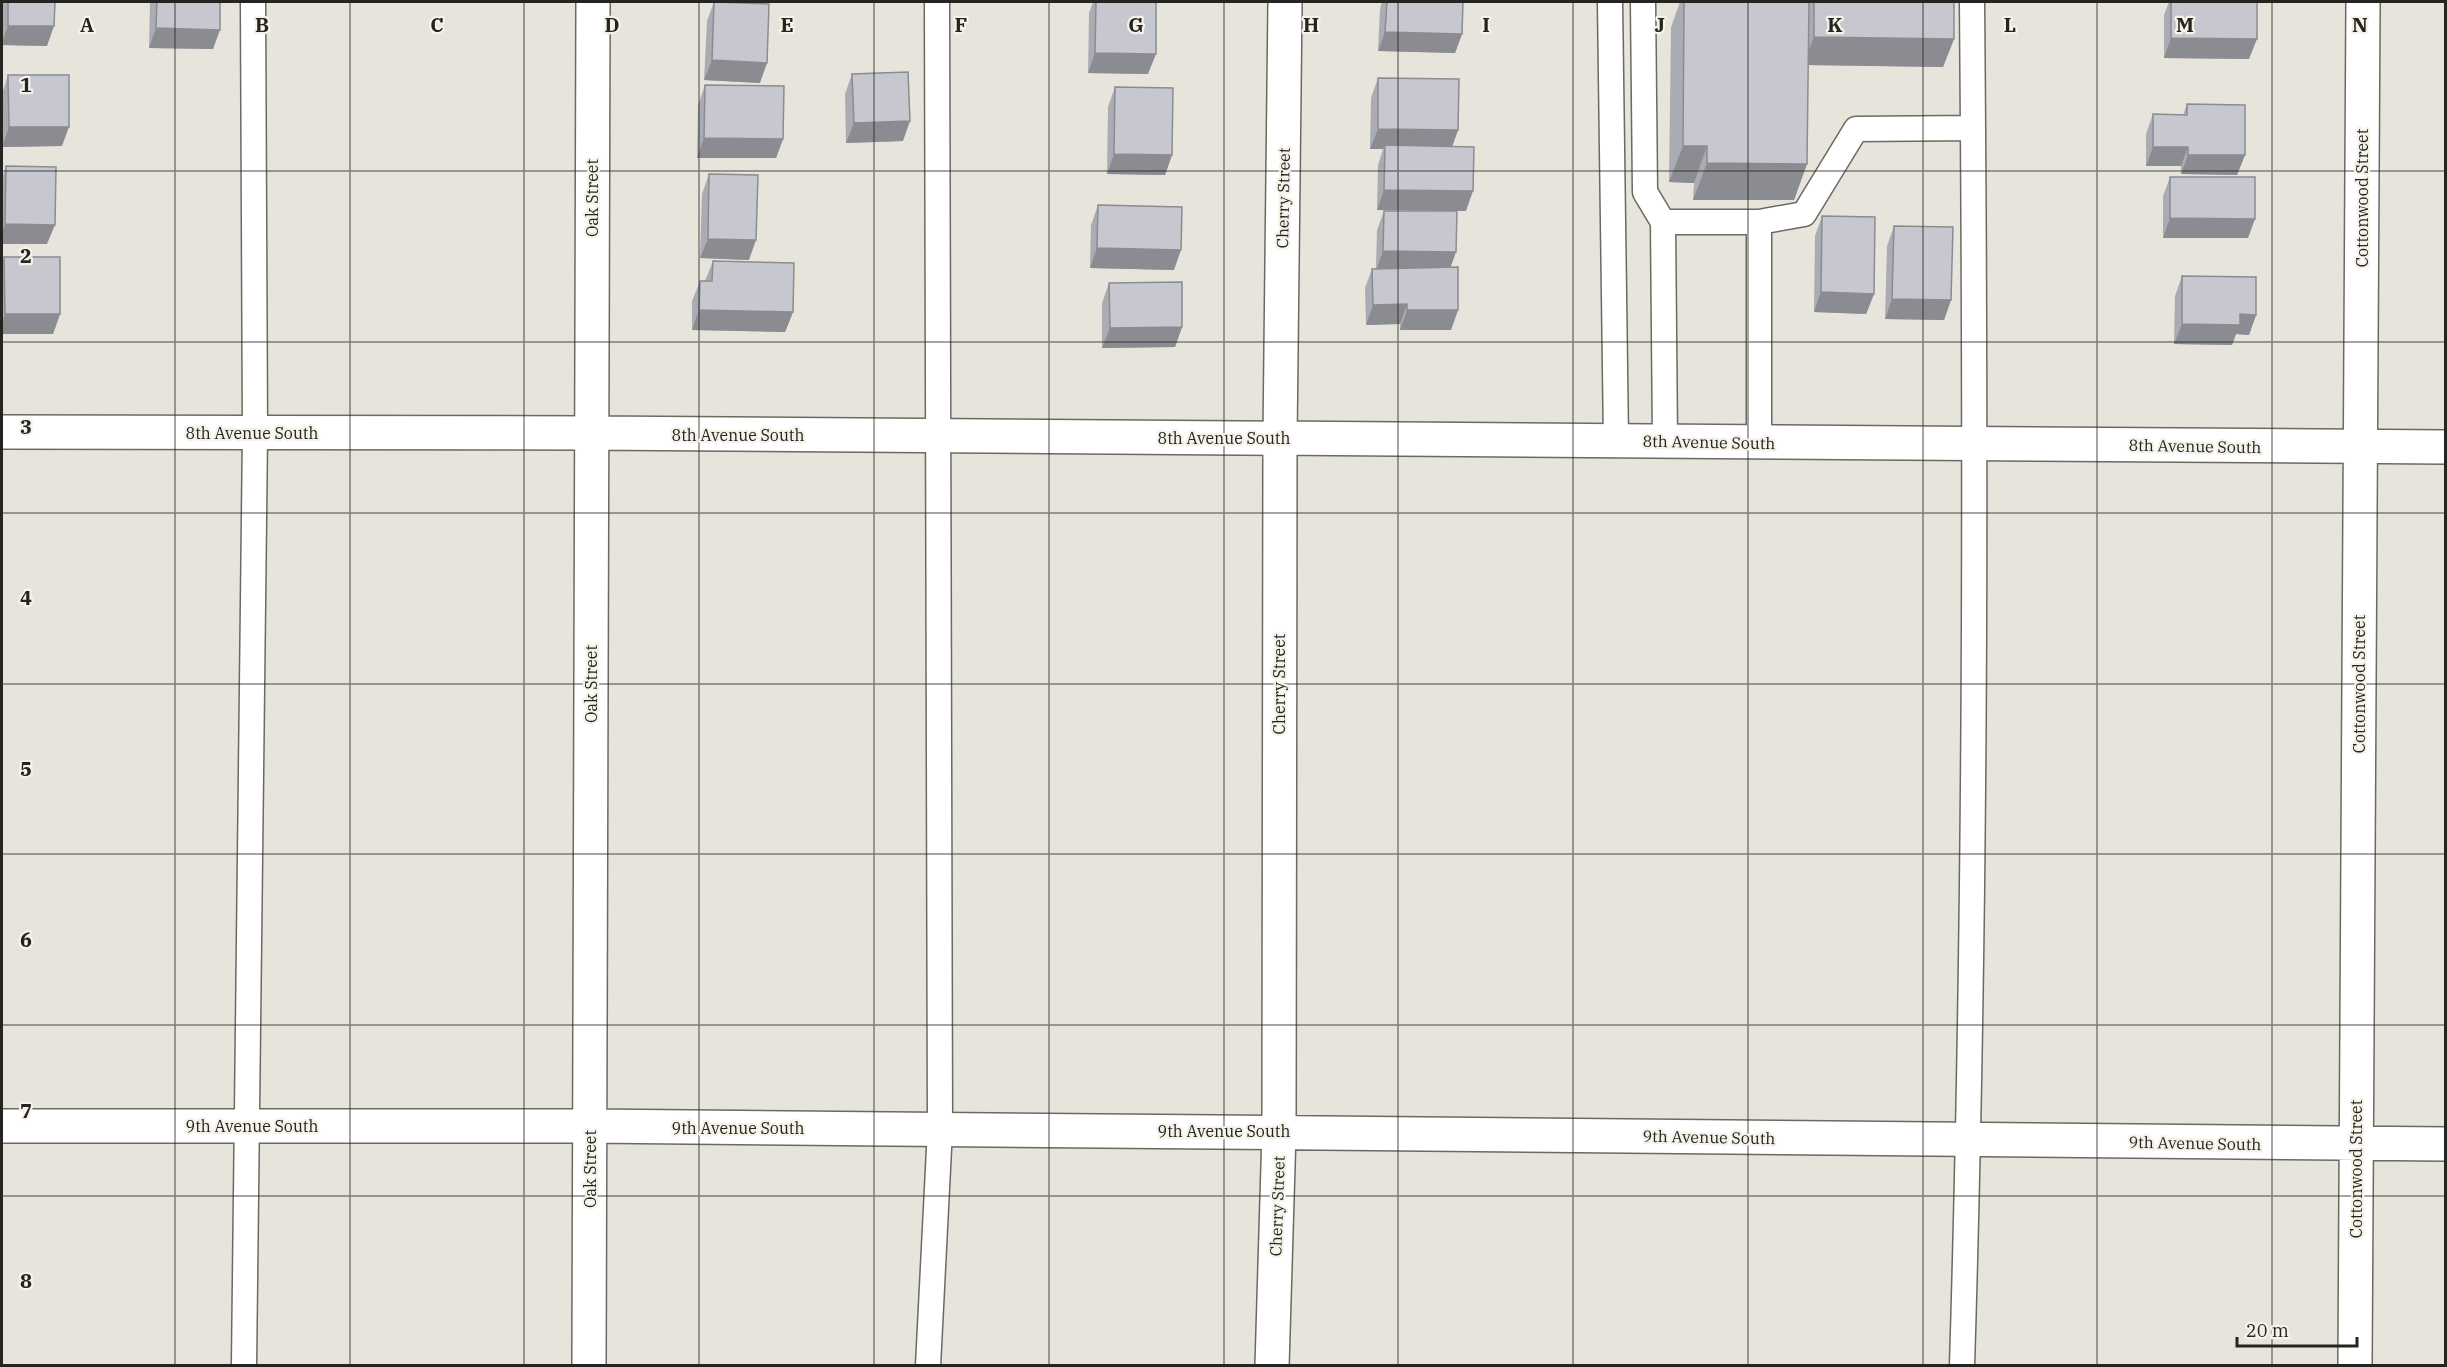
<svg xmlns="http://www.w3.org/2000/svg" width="2447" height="1367" font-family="'IBM Plex Serif',serif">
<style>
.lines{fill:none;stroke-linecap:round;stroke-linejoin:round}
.lane-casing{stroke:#6c6961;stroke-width:27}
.street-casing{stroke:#6c6961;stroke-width:36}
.lane{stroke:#fff;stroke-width:24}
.street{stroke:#fff;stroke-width:33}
.wall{fill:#ababb3}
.shaded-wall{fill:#8b8b92}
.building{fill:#c7c7d0;stroke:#8b8b92;stroke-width:1.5}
.grid{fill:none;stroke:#252421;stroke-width:1.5;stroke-opacity:0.55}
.labels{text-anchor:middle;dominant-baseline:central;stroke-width:4.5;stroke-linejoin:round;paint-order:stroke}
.street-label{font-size:16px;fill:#252421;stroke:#f5f2e9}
.grid-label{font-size:20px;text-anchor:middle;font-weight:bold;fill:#252421;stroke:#f5f2e9;stroke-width:4.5;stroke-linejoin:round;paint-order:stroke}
</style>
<rect width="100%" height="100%" fill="#e7e5db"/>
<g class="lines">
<g class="lane-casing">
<path id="lane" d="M1610 2 1616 441
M1643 2 1645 192 1663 222
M1759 222 1804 214 1856 129 1973 128
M1665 441 1663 222H1759V442
M244 1366 255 433 253 2
M928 1366 940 1129 937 2
M1962 1366C1976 911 1976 456 1972 2"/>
</g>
<g class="street-casing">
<path id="street" d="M2 432 591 433 2446 447
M2 1126H590L2446 1144
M589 1366 593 2
M1272 1366 1279 1132 1280 438 1285 2
M2355 1366 2363 2"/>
</g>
<use href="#lane" class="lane"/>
<use href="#street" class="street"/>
</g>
<path class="wall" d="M2 2H55L47 46 2 45Z
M150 2H220L213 49 149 48Z
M714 2 760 83 704 80 707 21Z
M1093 2H1156L1148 74 1088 73 1089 13Z
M1382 2H1463L1462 34 1455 53 1378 51 1380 9Z
M1680 2H1954V39L1943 67 1808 65 1807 164 1794 200H1693L1694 183 1669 182 1671 27Z
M2169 2H2257L2249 59 2164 58V15Z
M852 74 903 141 846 143 845 94Z
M8 75 62 146 2 147V94Z
M1378 78 1458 130 1452 146 1466 211 1377 210 1378 165 1383 149H1370L1371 98Z
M705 85 783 139 776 158H697L698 105Z
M1115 87 1172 155 1165 175 1107 174 1108 107Z
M2187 104 2245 155 2237 175 2181 174V166H2146V134L2153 114 2183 115Z
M6 166 47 244H2V179Z
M709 174 749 260 700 258 702 194Z
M2170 177 2248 238H2163V196Z
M1098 205 1174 270 1090 268 1091 225Z
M1384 211 1451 267 1458 310 1451 330H1400V324L1366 325 1365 288 1372 269 1376 268 1377 230Z
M1822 216 1874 294 1866 314 1814 312 1815 236Z
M1894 226 1951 300 1944 320 1885 319 1887 246Z
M4 257 60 314 53 334H2V265Z
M713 261 793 312 785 332 692 330V301L700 281H705Z
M2182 276 2256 315 2249 335 2236 334 2232 345 2174 344 2175 296Z
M1109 283 1182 327 1175 347 1102 348V303Z"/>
<path class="shaded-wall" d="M8 26H54L47 46 2 45V42Z
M156 28 220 30 213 49 149 48Z
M1385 32 1462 34 1455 53 1378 51Z
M1814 37 1954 39 1943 67 1803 65Z
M2171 38 2257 39 2249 59 2164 58Z
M1095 53 1156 54 1148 74 1088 73Z
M712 60 767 63 760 83 704 80Z
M910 121 903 141 846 143 854 123Z
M9 127H69L62 146 2 147Z
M1378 129 1458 130 1451 150 1385 145 1383 149H1370Z
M704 138 783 139 776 158H697Z
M1683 146H1707L1694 183 1669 182Z
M2153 147H2188L2181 166H2146Z
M1114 154 1172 155 1165 175 1107 174Z
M2188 155H2245L2237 175 2181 174Z
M1707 163 1807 164 1794 200H1693Z
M1384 190 1473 191 1466 211 1377 210Z
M2170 218 2255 219 2248 238H2163Z
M5 224 55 225 47 244H2V233Z
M708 239 756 240 749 260 700 258Z
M1097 248 1181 250 1174 270 1090 268Z
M1383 251 1456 252 1449 272 1376 271Z
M1821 292 1874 294 1866 314 1814 312Z
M1892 299 1951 300 1944 320 1885 319Z
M1407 304 1400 324 1366 325 1373 305Z
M699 310 793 312 785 332 692 330Z
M1407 310H1458L1451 330H1400Z
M5 314H60L53 334H2V323Z
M2240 314 2256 315 2249 335 2236 334 2232 345 2174 344 2182 324Z
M1182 327 1175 347 1102 348 1110 328Z"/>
<path class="building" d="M8 2H55L54 26H8Z
M157 2H220V30L156 28Z
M714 2 769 4 767 63 712 60Z
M1096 2H1156V54L1095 53Z
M1387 2H1463L1462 34 1385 32Z
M1684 2H1809L1807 164 1707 163V146H1683Z
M1814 2H1954V39L1814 37Z
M2171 2H2257V39L2171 38Z
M908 72 910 121 854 123 852 74Z
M8 75H69V127H9Z
M1378 78 1459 79 1458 130 1378 129Z
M705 85 784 86 783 139 704 138Z
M1115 87 1173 88 1172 155 1114 154Z
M2187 104 2245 105V155H2188V147H2153V114L2187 115Z
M1385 145 1474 147 1473 191 1384 190Z
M6 166 56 167 55 225 5 224Z
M709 174 758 175 756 240 708 239Z
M2170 177H2255V219L2170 218Z
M1098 205 1182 207 1181 250 1097 248Z
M1384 211H1457L1456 252 1383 251Z
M1822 216 1875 217 1874 294 1821 292Z
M1894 226 1953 227 1951 300 1892 299Z
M4 257H60V314H5Z
M713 261 794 263 793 312 699 310 700 281H712Z
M1458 267V310H1407V304L1373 305 1372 269Z
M2182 276 2256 277V315L2240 314V325L2182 324Z
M1182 282V327L1110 328 1109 283Z"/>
<path class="grid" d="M175 2V1366M350 2V1366M524 2V1366M699 2V1366M874 2V1366M1049 2V1366M1224 2V1366M1398 2V1366M1573 2V1366M1748 2V1366M1923 2V1366M2097 2V1366M2272 2V1366M2 171H2446M2 342H2446M2 513H2446M2 684H2446M2 854H2446M2 1025H2446M2 1196H2446"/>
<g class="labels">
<g class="street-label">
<text transform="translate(592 198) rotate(-90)">Oak Street</text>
<text transform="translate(1283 198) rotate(-89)">Cherry Street</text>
<text transform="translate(2362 198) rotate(-90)">Cottonwood Street</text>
<text x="252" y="433">8th Avenue South</text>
<text x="738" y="435">8th Avenue South</text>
<text x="1224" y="438">8th Avenue South</text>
<text transform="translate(1709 442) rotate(1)">8th Avenue South</text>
<text transform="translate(2195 446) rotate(1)">8th Avenue South</text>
<text transform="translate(591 684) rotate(-90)">Oak Street</text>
<text transform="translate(1279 684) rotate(-90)">Cherry Street</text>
<text transform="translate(2359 684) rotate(-90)">Cottonwood Street</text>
<text x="252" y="1126">9th Avenue South</text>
<text x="738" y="1128">9th Avenue South</text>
<text x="1224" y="1131">9th Avenue South</text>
<text transform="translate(1709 1137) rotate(1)">9th Avenue South</text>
<text transform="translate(2195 1143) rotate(1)">9th Avenue South</text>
<text transform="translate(590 1169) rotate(-90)">Oak Street</text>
<text transform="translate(2356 1169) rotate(-90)">Cottonwood Street</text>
<text transform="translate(1277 1206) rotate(-88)">Cherry Street</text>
</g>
</g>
<g class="grid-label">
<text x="87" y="32">A</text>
<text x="262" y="32">B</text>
<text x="437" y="32">C</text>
<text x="612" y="32">D</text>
<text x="787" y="32">E</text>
<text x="961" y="32">F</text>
<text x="1136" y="32">G</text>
<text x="1311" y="32">H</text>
<text x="1486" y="32">I</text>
<text x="1660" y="32">J</text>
<text x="1835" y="32">K</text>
<text x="2010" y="32">L</text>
<text x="2185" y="32">M</text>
<text x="2360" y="32">N</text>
<text x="26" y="92">1</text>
<text x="26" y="263">2</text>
<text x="26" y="434">3</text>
<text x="26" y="605">4</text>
<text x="26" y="776">5</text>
<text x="26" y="947">6</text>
<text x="26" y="1118">7</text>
<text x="26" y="1288">8</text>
</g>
<rect width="2447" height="1367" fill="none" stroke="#252421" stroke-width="6"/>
<path d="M2237 1337v9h120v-9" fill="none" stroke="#252421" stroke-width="3"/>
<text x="2246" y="1337" font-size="18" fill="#252421" stroke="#f5f2e9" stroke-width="4.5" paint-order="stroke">20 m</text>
</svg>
